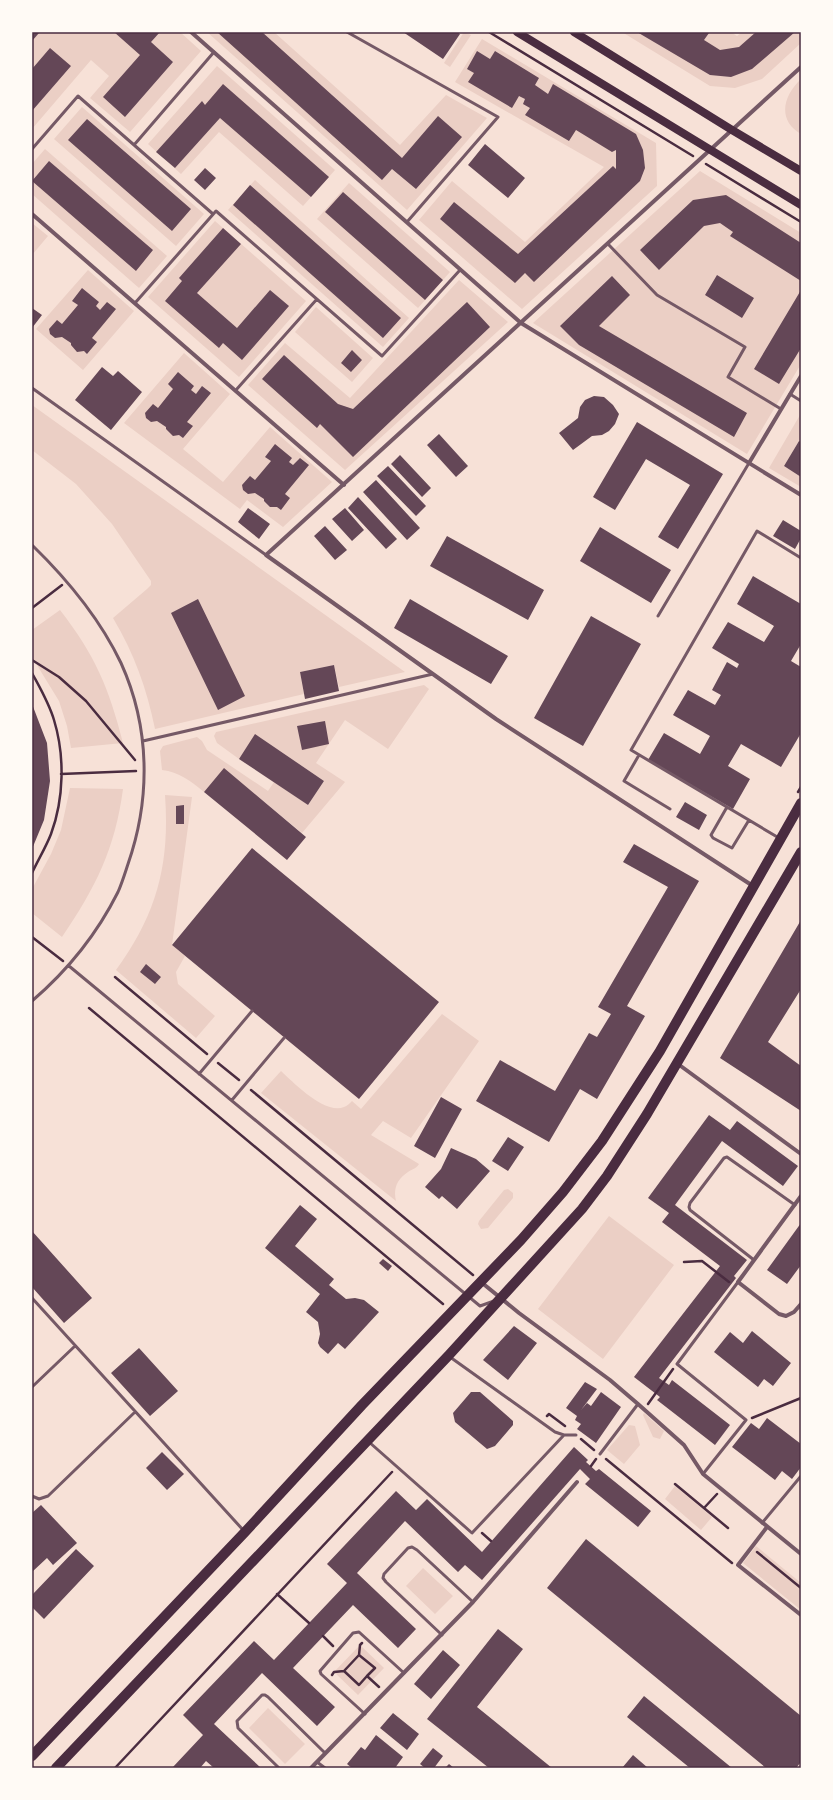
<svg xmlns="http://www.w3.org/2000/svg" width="833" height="1800" font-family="'Noto Sans',sans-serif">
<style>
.green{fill:#ebcfc5}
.building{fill:#644757}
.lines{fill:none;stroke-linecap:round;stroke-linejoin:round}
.path{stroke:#4a2c40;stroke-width:2.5}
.service{stroke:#755966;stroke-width:3}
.minor{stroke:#755966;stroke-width:4}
.secondary{stroke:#4a2c40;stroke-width:8}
.primary{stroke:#4a2c40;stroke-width:10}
.neatline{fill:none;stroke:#4a2c40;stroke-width:1.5}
</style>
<rect width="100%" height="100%" fill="#f7e1d7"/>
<path class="green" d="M32 32H180L201 51 130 132 90 98 109 76 91 60 32 129Z
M207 32H274L400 145 446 95 487 118 407 210Z
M464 32 471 35 450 67 444 63Z
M622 32H731L737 36 742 32H801V43L762 79 735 88 710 86Z
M482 39 656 143 657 186 522 309 419 220 452 181 525 242 604 167 455 82Z
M217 66 335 170 303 206 219 132 181 174 148 144Z
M801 79V134C777 120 783 96 801 79Z
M82 107 204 214 176 246 54 139Z
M45 149 167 256 139 288 32 194V164Z
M700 171 801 233V364L747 454 533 323Z
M255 180 409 318 383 347 228 210Z
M349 183 450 272 418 308 317 219Z
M215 221 306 301 239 377 148 297Z
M32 223 48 236 32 255Z
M88 270 134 311 83 370 36 329Z
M459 280 508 322 345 470 248 385 285 343 350 398Z
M316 307 373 358 352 382 295 332Z
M184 353 230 394 183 449 223 482 270 427 332 482 283 527 247 500 240 509 124 423Z
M32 405 405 672 339 687 334 665 300 672 304 694 155 729C147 689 134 653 113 618L147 589 151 585V581L112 524 76 484 32 450Z
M800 415 801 442 799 441 784 466 801 477V487L769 468Z
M60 610C95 655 109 688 123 743L71 748 67 726 59 701 32 657V630Z
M424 685 429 689 388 749 345 720 316 763 345 782 302 833 224 769 204 792C191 781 179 772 162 770L160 751 163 746 197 737 202 741 207 750 268 791 274 782 308 805 324 781 256 735 239 759 217 743 214 736 216 732Z
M70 788 123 789C115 849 96 887 62 937L32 913V889L51 854 61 830Z
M165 795 192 797 172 945 185 956 176 972 178 984 215 1016 196 1038 116 970C157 914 170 864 165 795Z
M442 1014 479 1041 411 1138 383 1121 371 1135 419 1164C416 1169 412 1169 408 1172 397 1179 393 1189 396 1201L261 1093 281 1071C294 1083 325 1115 344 1107 347 1106 350 1103 352 1101L361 1109Z
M508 1189 513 1193V1198L488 1228 481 1229 478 1224 479 1221 504 1190Z
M609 1216 674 1265 603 1359 538 1309Z
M644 1413 664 1431 660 1439 653 1437 643 1415Z
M629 1425 635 1426 640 1445 624 1464 607 1450Z
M675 1486 712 1517 701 1530 665 1499Z
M756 1546 801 1583V1610L743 1563Z
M423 1568 453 1596 435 1614 406 1586Z
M360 1645 384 1668 358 1695 334 1672Z
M268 1708 305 1744 285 1764 249 1728Z"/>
<path class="building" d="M32 32 39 33 32 41Z
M114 32H160L151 42 173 62 125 117 103 97 140 55Z
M217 32H262L402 158 438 116 462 137 416 189 392 169 382 180Z
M403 32H457L460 34 443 59Z
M637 32H707L709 33 704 40 720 50 739 47 756 32H795L752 69 731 77 710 75Z
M50 48 71 66 32 111V69Z
M477 51 490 59 495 51 539 78 535 85 548 94 553 84 636 134 643 150 645 168 640 181 534 282 525 273 515 283 440 219 454 202 518 254 613 166 616 169V150L612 152 576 130 569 141 525 115 530 108 523 104 525 99 519 96 512 108 468 82 474 73 467 69Z
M223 84 329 177 311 197 220 118 175 168 156 152 202 101 205 105Z
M87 119 191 209 172 231 68 140Z
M485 144 525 178 508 198 468 165Z
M49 161 153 250 136 271 32 181Z
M205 168 216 178 205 190 194 180Z
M250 185 401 318 383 338 233 205Z
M343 192 443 280 425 300 325 212Z
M726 195 801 243V281L730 236 733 232 720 223 704 226 659 270 640 250 693 200Z
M223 228 241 244 197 293 237 328 270 290 289 306 242 360 223 343 219 348 165 301 182 281 179 278Z
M717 275 754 298 742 318 705 295Z
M612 276 630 295 599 326 747 413 734 437 579 345 560 326Z
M82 288 99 302 96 306 100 310 107 302 116 309 92 338 97 342 87 354 84 351 77 352 71 345V343L62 337 55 338 50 334 49 329 57 320 62 324 78 305 72 301Z
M801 290V348L779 384 754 369Z
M467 302 490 327 353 457 320 424 317 428 262 379 284 355 338 404 353 409Z
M32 308 42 315 32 328Z
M352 350 362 360 351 372 341 363Z
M102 367 113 376 118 371 142 392 111 430 75 400Z
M178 372 194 386 191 390 196 394 202 386 211 393 187 422 193 426 183 438 179 435 173 436 166 429V427L157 421 151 422 146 418 145 413 153 404 158 408 173 389 168 384Z
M594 396 604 397 613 405 619 414 615 424 609 431 602 435 592 436 573 450 559 433 578 418 580 407 585 400Z
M637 422 723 474 678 549 658 537 690 485 646 459 615 510 593 497Z
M439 434 468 466 456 477 427 445Z
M799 441 801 442V477L784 466Z
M275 444 292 458 289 462 293 465 300 458 309 465 285 494 290 498 281 510 277 507H270L264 501V499L255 493 248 494 243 490 242 485 250 476 255 480 271 461 265 457Z
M400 455 431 488 422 497 391 464Z
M388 466 426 506 416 516 377 476Z
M376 480 420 528 407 540 363 492Z
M358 497 397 539 386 549 348 508Z
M248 508 270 524 259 539 238 522Z
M345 508 364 530 352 541 332 519Z
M783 520 801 531V538L795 549 773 536Z
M325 526 347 550 335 560 314 536Z
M600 527 671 570 651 603 580 561Z
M447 536 544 590 528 620 430 566Z
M753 576 801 604V644L791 661 801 667V733L781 767 741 744 728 766 750 779 733 809 648 760 664 733 700 754 710 736 673 715 688 690 715 705 721 695 712 690 727 662 737 668 739 664 712 648 728 622 764 642 774 626 737 604Z
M198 599 245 696 218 710 171 613Z
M410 599 508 656 491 684 394 628Z
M591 616 641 644 583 746 534 718Z
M334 665 339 691 305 699 300 672Z
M32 704 47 743 50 781 44 820 32 849Z
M325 721 329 744 302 750 297 726Z
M255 734 324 781 308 805 239 759Z
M224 768 306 837 287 860 204 792Z
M685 802 707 815 699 830 676 817Z
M184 805V824H176V806Z
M634 844 699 881 627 1006 645 1016 597 1099 580 1089 549 1142 476 1101 500 1060 555 1091 589 1033 597 1037 611 1014 598 1007 668 887 623 862Z
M252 848 439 1002 359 1099 172 945Z
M801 920V989L768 1042 801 1066V1111L720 1058Z
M146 964 161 977 155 984 140 972Z
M441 1097 462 1109 435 1158 414 1146Z
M709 1115 730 1130 737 1121 798 1166 783 1186 722 1141 675 1205 747 1260 734 1276 736 1278 659 1378 669 1385 672 1380 730 1425 715 1445 657 1400 660 1397 634 1377 720 1266 662 1222 669 1213 648 1198Z
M508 1137 524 1147 508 1171 492 1161Z
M451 1148 476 1159 490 1171 457 1209 442 1196 439 1199 425 1187 441 1169Z
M300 1205 317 1219 295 1246 334 1279 329 1285 346 1299 355 1298 364 1300 379 1312 345 1349 338 1343 328 1354 320 1347 318 1343 320 1334 318 1322 306 1312 320 1294 265 1248Z
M801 1223V1265L787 1284 767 1270Z
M32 1231 92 1298 64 1323 32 1287Z
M383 1259 392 1266 388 1271 379 1263Z
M514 1326 537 1343 508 1380 483 1360Z
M752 1331 791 1363 773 1386 764 1379 758 1387 714 1352 730 1332 743 1343Z
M139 1348 178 1391 150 1416 111 1373Z
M585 1382 597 1389 581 1410 587 1403 591 1406 601 1392 621 1407 596 1443 577 1429 581 1424 575 1420 577 1416 566 1408Z
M471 1392H480L513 1421V1425L495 1446 487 1449 455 1422 453 1413Z
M767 1418 801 1444V1467L792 1479 782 1471 775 1480 732 1447 751 1423 759 1429Z
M574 1447 588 1460 586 1462 596 1471 599 1469 651 1511 638 1527 585 1484 590 1479 580 1469 482 1580 465 1565 458 1572 405 1521 357 1573 416 1629 398 1648 353 1605 293 1668 335 1707 317 1726 262 1673 214 1724 261 1768H214L206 1761 200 1768H172L203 1735 183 1715 254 1641 274 1660 347 1583 327 1564 396 1491 416 1510 427 1499 482 1552Z
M162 1452 184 1474 167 1490 146 1468Z
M41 1505 77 1543 53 1565 47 1558 32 1572V1513Z
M586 1539 801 1716V1762L796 1768H766L547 1588Z
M76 1549 94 1566 44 1619 32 1607V1595Z
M498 1629 523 1649 477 1707 552 1768H489L427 1719Z
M443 1650 460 1665 431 1699 414 1684Z
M644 1696 732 1768H690L627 1717Z
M393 1713 419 1734 407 1750 380 1728Z
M376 1735 403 1757 395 1768H352L347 1764 361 1747 365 1750Z
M433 1748 443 1756 434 1768H425L420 1764Z
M633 1755 648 1768H622Z
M449 1764 454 1768H445Z"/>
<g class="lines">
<path class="path" d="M489 32 693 156
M706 164 801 222
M32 608 62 585
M32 660 59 677 86 701 135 760
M32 673C40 688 49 703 54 720 65 756 64 799 51 834 46 847 38 860 32 873
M61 774 136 771
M798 792 801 787
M32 937 63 961
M115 977 207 1054
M89 1008 443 1304
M218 1063 239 1080
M251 1090 473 1275
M684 1262 702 1261 729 1282
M648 1404 673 1369
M547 1416 549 1414 565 1426
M752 1418 801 1398
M581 1439 594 1450
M606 1459 732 1563
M591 1466 596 1459
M675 1484 728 1528
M704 1508 717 1494
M482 1533 491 1541
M757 1552 801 1588
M277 1594 309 1623
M323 1636 333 1646
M362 1643 360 1645 359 1655 344 1671 359 1685 367 1676
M359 1655 375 1668 367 1676 379 1687
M332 1675 334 1672 344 1671
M115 1768 392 1472"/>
<path class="service" d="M347 32 498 117 407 222
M134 145 214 52
M32 149 78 96 213 214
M608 244 657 295 745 347 728 377 781 409
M135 303 216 211 382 356 460 270
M32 388 266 555
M236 390 317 299
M790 394 801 401
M32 545C67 579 100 619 121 663 150 727 151 798 128 864 125 873 122 883 118 892 97 934 67 971 32 1001
M658 616 749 463
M143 741 433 674
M639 755 624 781 670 809
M727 807 711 835 713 838 732 848 749 820
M779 838 631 750 757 531 801 558
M69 966 480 1306 494 1301
M199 1074 252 1011
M232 1100 284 1038
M754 1260 690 1210 689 1207 690 1203 724 1158 727 1157 795 1205
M32 1298 244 1531
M450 1357 555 1432 564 1435H576
M32 1387 75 1346
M369 1442 472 1533 564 1435
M600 1454 638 1404
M703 1474 746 1420 677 1364 738 1282
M32 1496 39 1499 48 1496 135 1412
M762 1523 801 1476
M442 1635 386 1582 383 1578 384 1574 408 1548 412 1547 417 1550 473 1602
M365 1714 321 1674 320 1671 353 1633 359 1632 404 1673
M317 1762 325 1768
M279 1768 238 1728 237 1721 262 1695H265L268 1697 325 1753"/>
<path class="minor" d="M191 32 521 323 801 495
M32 214 344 485
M749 463 801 376
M753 886 496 719 266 555 801 67
M678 1064 801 1154
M801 1196 738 1282 779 1314 786 1316 794 1312 801 1304
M481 1282 519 1313 610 1380 638 1404 684 1445 703 1474 801 1554
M767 1527 738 1565 801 1615
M311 1768 473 1602 577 1482"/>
<path class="secondary" d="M517 32 801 205
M574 32 732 130 801 171"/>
<path class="primary" d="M32 1756 245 1532 362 1405 521 1240 563 1192 602 1141 660 1051 801 803
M56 1768 449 1355 582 1209 607 1176 647 1114 801 852"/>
</g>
<rect width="833" height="1800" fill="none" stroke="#fffaf5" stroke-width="66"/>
<rect x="33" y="33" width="767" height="1734" class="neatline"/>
</svg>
